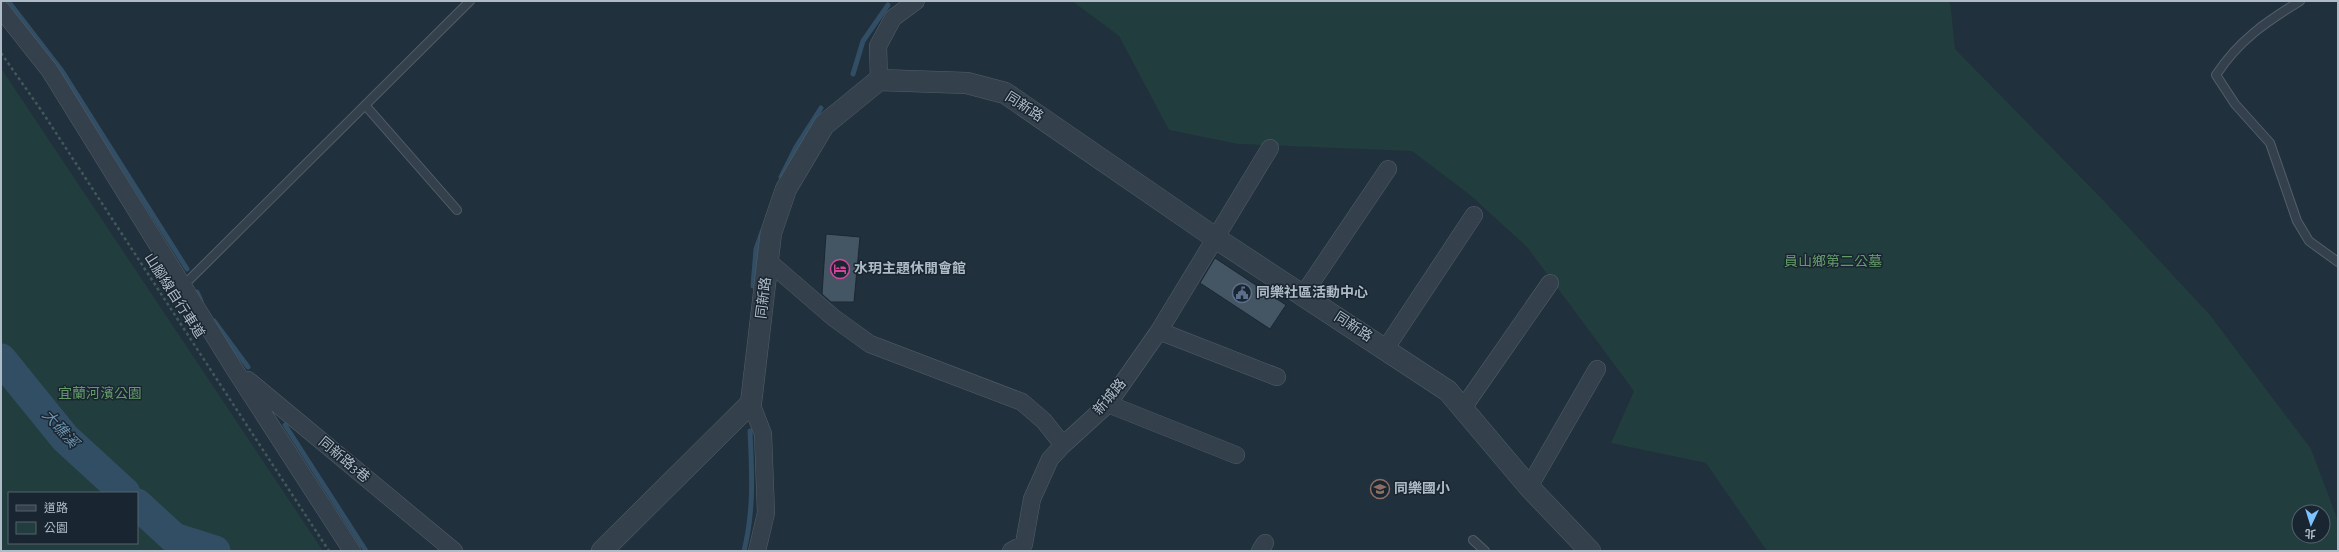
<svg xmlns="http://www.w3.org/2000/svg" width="2339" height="552" font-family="'Alegreya Sans','Noto Sans TC',sans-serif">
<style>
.green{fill:#223d3d;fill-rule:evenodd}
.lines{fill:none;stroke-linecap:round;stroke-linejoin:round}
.stream{stroke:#324e65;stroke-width:5}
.river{stroke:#324e65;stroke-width:31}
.building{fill:#445663;stroke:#1b2833}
.service-casing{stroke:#525f6a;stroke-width:10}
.minor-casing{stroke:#525f6a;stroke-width:18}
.tertiary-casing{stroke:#525f6a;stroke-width:22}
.path{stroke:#405959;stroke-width:2.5;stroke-dasharray:3 3;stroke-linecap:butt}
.service{stroke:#34414c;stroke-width:8}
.minor{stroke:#34414c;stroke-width:17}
.tertiary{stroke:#34414c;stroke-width:21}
.labels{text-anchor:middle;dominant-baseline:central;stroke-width:3;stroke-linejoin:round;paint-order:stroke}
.street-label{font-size:14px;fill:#afbcc8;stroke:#192631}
.park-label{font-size:14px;fill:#649b69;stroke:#192631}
.poi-label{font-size:14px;font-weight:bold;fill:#afbcc8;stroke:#192631;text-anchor:start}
.water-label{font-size:15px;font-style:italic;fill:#6d92ae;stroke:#192631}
</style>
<rect width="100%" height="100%" fill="#20303c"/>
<path class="green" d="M1072 1H1950L1955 49 2102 199 2210 315 2311 449 2338 521V551H1767L1706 463 1611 443 1634 391 1527 247 1470 195 1412 151 1238 144 1169 130 1119 36ZM2299 512H2323V536H2299Z
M1 68 323 551H1ZM9 493H137V543H9Z"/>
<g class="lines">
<path class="stream" d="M8 1 62 71 187 269
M853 74 863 41 888 5
M781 177 796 147 821 108
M753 286 756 249 762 232
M197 292 201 301
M214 321 248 367
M285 425 366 551
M744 551C754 511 752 472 750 431"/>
<path class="river" d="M1 359 65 438 125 493
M137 504 174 538 215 551"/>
</g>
<path class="building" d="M826 234 860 237 854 302H831L822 294Z
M1215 258 1286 305 1270 329 1200 283Z"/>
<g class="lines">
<g class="service-casing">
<path id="service" d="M2300 1C2266 22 2239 40 2216 75L2235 104 2270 143 2297 221 2309 241 2338 262
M365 105 457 210
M184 285 470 1
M1473 540 1485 551"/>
</g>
<g class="minor-casing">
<path id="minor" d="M1 9 50 71 235 370 352 551
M879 80 878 46 893 18 916 1
M768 261 834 318 870 344 1022 402 1044 421 1063 445
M1303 295 1388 169
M1159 331 1277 377
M1386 348 1474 215
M248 380 454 551
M751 403 763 434 766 513 757 551
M1108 404 1236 455
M1463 408 1550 283
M1529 487 1597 369
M1011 551 1024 544 1032 499 1050 459 1063 445 1108 404 1159 331 1270 148
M1260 551 1265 543"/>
</g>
<g class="tertiary-casing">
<path id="tertiary" d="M602 551 751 403 771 233 786 189 824 125 879 80 967 83 1005 93 1214 237 1448 391 1529 487 1590 551"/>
</g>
<path class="path" d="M1 53 41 110 329 551"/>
<use href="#service" class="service"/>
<use href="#minor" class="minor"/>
<use href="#tertiary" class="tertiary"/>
</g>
<defs>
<g id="hotel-ring" transform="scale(1)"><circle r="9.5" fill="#192631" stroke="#d1479c" stroke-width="1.5"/><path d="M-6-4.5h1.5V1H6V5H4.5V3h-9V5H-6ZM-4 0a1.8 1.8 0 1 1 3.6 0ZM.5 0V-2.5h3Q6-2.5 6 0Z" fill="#d1479c"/></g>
<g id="civic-ring" transform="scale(1)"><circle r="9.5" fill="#192631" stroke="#5c6f8a" stroke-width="1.5"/><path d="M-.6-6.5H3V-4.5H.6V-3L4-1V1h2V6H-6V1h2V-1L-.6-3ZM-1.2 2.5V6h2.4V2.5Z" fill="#5c6f8a"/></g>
<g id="school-ring" transform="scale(1)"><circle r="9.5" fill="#192631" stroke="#8d6e63" stroke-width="1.5"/><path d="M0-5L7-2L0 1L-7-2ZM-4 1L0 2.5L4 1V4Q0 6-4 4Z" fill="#8d6e63"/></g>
</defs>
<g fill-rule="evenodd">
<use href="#hotel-ring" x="840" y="269"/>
<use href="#civic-ring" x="1242" y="293"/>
<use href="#school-ring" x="1380" y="489"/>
</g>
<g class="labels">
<g class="street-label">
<text transform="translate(1024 107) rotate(33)">同新路</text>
<text transform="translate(174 296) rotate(57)">山腳線自行車道</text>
<text transform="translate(764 298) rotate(-83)">同新路</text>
<text transform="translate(1353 327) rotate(33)">同新路</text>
<text transform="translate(1110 397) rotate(-50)">新城路</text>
<text transform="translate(344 460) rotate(40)">同新路3巷</text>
</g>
<g class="park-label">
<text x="1833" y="262">員山鄉第二公墓</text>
<text x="100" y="394">宜蘭河濱公園</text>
</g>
<g class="poi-label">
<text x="854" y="269">水玥主題休閒會館</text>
<text x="1256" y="293">同樂社區活動中心</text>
<text x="1394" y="489">同樂國小</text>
</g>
<g class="water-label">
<text transform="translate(60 429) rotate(48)">大礁溪</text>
</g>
</g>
<rect width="2339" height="552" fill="none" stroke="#afbcc8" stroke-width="4"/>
<rect x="8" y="492" width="130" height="52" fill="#192631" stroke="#55626d"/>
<rect x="16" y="505" width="20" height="6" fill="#34414c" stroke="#55626d"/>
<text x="44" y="512" font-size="12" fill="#afbcc8">道路</text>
<rect x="16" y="522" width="20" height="12" fill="#223d3d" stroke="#55626d"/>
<text x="44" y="532" font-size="12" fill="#afbcc8">公園</text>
<g transform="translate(2311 524) rotate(184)"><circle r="19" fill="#192631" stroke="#55626d"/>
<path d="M0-3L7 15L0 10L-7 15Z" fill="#7dc1ff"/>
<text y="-6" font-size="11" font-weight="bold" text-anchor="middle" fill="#afbcc8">北</text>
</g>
</svg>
